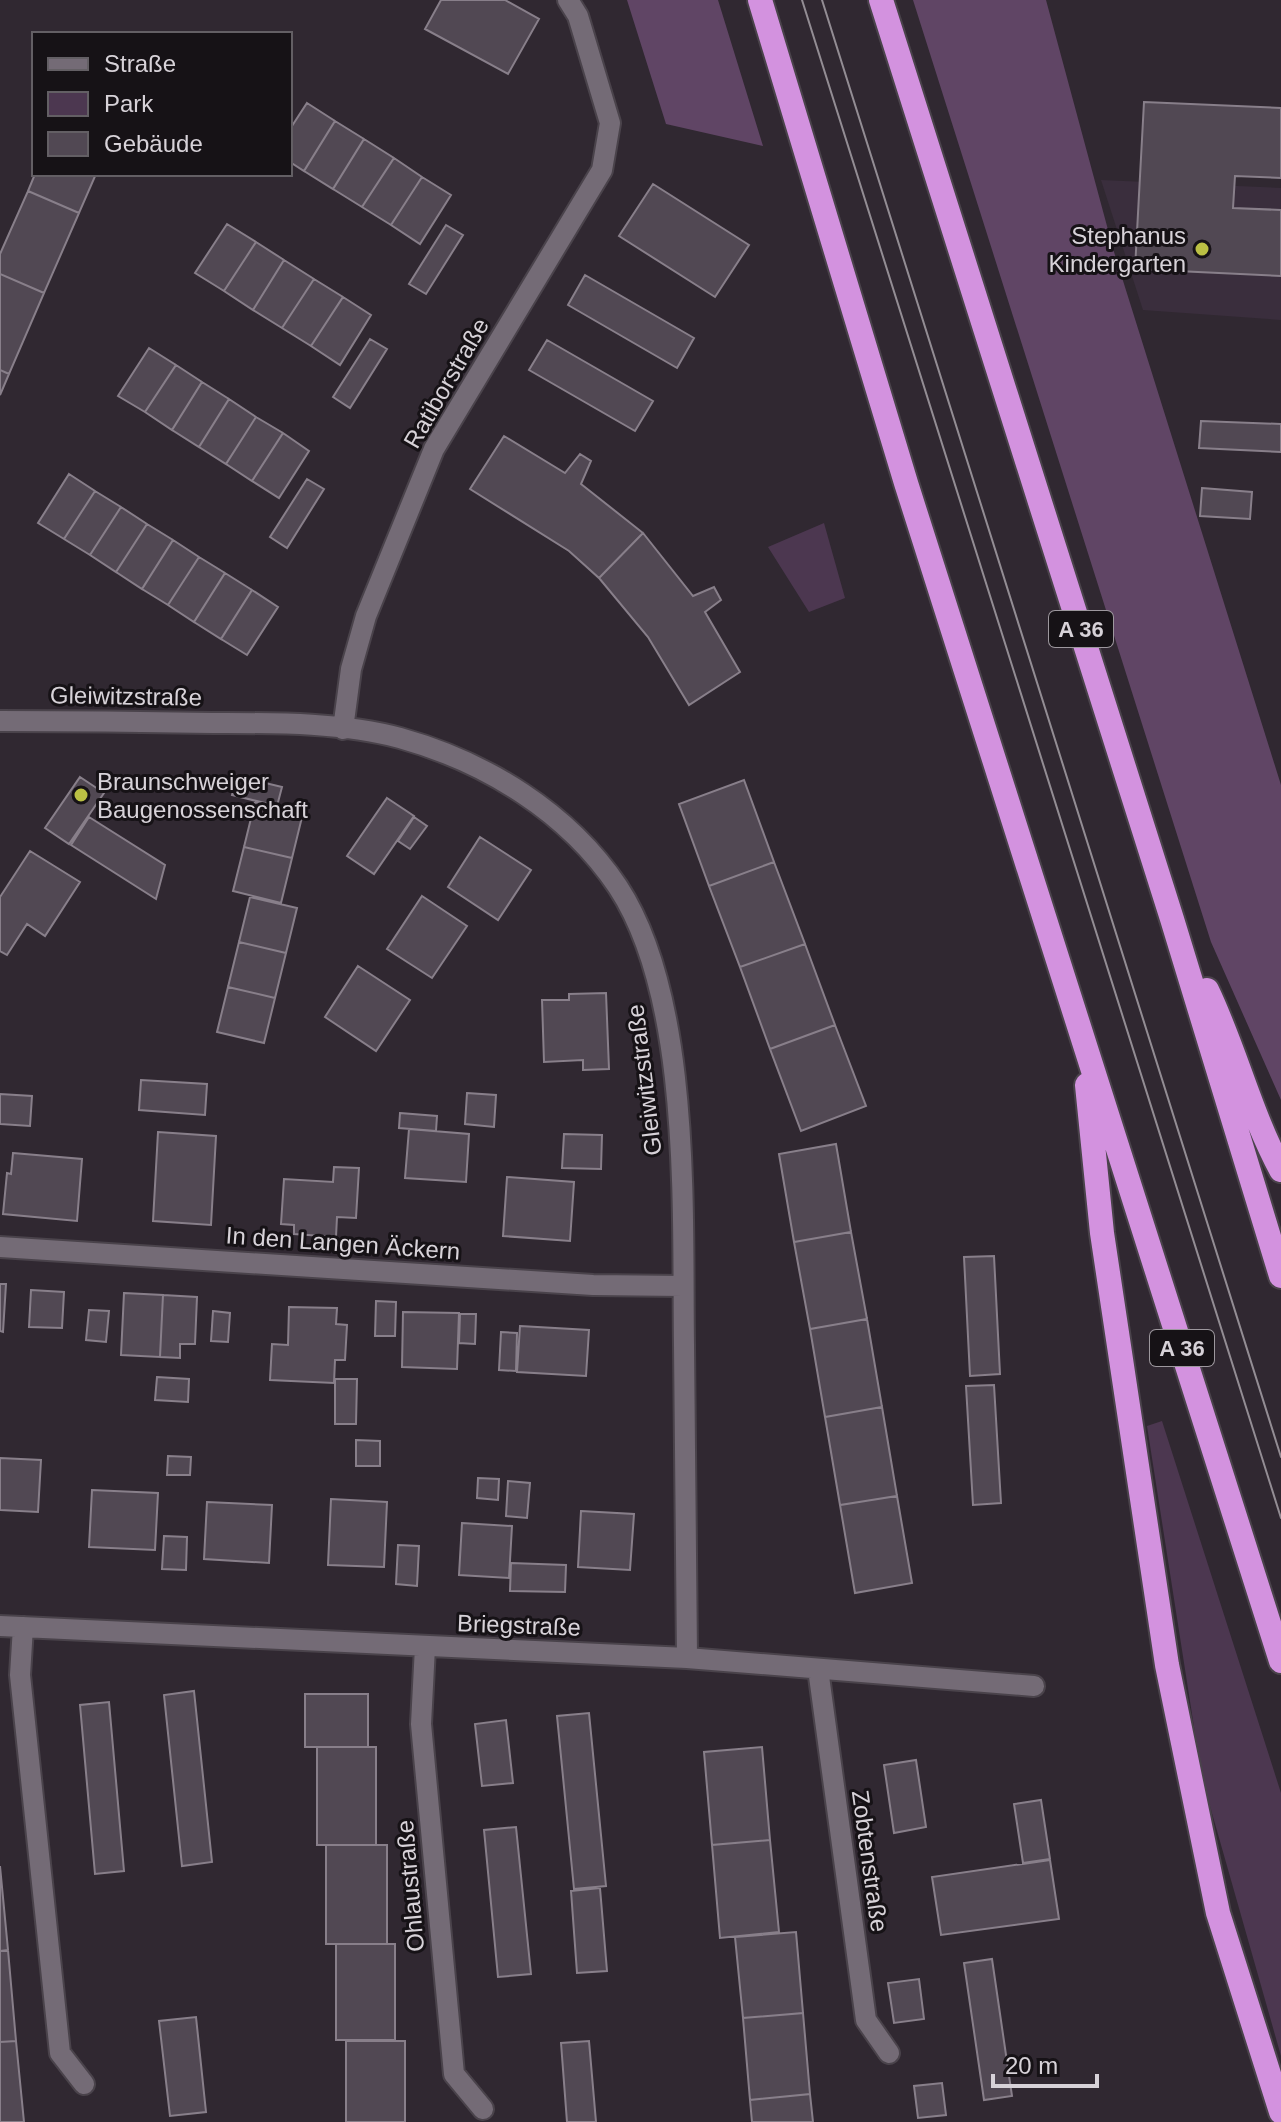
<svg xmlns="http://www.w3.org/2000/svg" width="1281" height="2122" font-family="Arial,sans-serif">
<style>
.built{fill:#3a2e3d}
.green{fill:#4c3750}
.forest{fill:#604565}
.building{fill:#514853;stroke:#887f8a;stroke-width:2}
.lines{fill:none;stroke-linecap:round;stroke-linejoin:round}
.minor-casing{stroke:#4a434b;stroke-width:24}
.highway-casing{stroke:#4a434b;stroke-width:28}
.minor{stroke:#746b76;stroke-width:20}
.highway{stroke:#d392df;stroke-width:24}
.tram{stroke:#938d94;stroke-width:2}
.poi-dot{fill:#bbc044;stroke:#161216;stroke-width:3}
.labels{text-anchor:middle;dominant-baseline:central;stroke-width:6;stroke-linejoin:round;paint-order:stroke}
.shield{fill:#161216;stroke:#9d989e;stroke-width:2}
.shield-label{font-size:22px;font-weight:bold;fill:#d7d2d8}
.poi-label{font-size:24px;fill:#d7d2d8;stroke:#161216;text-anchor:end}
.street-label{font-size:24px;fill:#d7d2d8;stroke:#161216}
</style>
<rect width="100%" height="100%" fill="#302831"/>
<path class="built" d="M1101 180 1281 188V320L1143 310Z"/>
<path class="green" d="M824 523 845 598 809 612 768 547Z
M1162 1421 1281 1793V2056L1202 1778 1147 1426Z"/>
<path class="forest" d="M627 0H718L763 146 666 124Z
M913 0H1046L1114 252 1281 785V1100L1211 942Z"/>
<path class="building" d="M441 0H505L539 19 508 74 425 29Z
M1144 102 1281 108V178L1235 176 1233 208 1281 210V276L1135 269Z
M307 103 335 121 304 171 290 162V129Z
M335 121 364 139 333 189 304 171Z
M364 139 394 158 362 207 333 189Z
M394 158 422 177 391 225 362 207Z
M35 174H96L79 213 28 191Z
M422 177 451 195 420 244 391 225Z
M653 184 749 245 715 297 619 236Z
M28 191 79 213 44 293 0 274V254Z
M227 224 256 242 224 291 195 273Z
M446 225 463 235 426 294 409 284Z
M256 242 284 260 253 310 224 291Z
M284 260 314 279 282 328 253 310Z
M0 274 44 293 9 374 0 370Z
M585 275 694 338 677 368 568 305Z
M314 279 343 297 311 346 282 328Z
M343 297 371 315 340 365 311 346Z
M370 339 387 349 350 408 333 397Z
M547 340 653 401 635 431 529 370Z
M149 348 176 365 145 412 118 396Z
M176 365 202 382 172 430 145 412Z
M0 370 9 374 0 395Z
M202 382 229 399 199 447 172 430Z
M229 399 256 417 226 464 199 447Z
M256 417 283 433 252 481 226 464Z
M1201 421 1281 424V452L1199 448Z
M283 433 309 451 279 498 252 481Z
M504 436 565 473 580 454 591 461 581 484 643 533 599 578 569 551 470 489Z
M69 474 95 491 64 539 38 523Z
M307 479 324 489 287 548 270 537Z
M1202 488 1252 492 1250 519 1200 516Z
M95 491 121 507 90 555 64 539Z
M121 507 147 524 116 572 90 555Z
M147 524 173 540 142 589 116 572Z
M643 533 693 596 714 587 721 600 705 612 740 672 689 705 648 637 599 578Z
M173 540 199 557 168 605 142 589Z
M199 557 225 573 194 622 168 605Z
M225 573 252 590 221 639 194 622Z
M252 590 278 607 247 655 221 639Z
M237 776 282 787 277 806 232 795Z
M80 777 104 793 69 844 45 828Z
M744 780 774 862 709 886 679 804Z
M387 798 414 816 374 874 347 856Z
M255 802 303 813 292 858 244 847Z
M89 817 165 865 156 899 71 845Z
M414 817 427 826 410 849 398 841Z
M480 837 531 870 498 920 448 887Z
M244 847 292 858 281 903 233 891Z
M30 851 80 882 45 936 27 924 7 955 0 951V897Z
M774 862 805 944 740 967 709 886Z
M422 896 467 926 432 978 387 949Z
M250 897 297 908 286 953 239 942Z
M239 942 286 953 275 998 228 987Z
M805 944 835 1025 770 1049 740 967Z
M358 966 410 1000 376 1051 325 1017Z
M228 987 275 998 264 1043 217 1032Z
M606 993 609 1069 583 1070V1060L544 1062 542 1000H569V994Z
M835 1025 866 1106 801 1131 770 1049Z
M141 1080 207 1084 205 1115 139 1110Z
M467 1093 496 1095 494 1127 465 1124Z
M0 1094 32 1096 30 1126 0 1124Z
M400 1113 437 1116 436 1131 399 1128Z
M409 1129 469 1134 466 1182 405 1178Z
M158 1132 216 1136 211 1225 153 1221Z
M564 1134 602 1135 601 1169 562 1168Z
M836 1144 851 1232 794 1242 779 1154Z
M13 1153 82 1159 77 1221 3 1214 7 1173 11 1174Z
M334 1167 359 1168 356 1218 337 1217 336 1237 294 1234V1225L281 1224 284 1179 333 1182Z
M507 1177 574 1182 570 1241 503 1236Z
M851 1232 867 1319 810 1329 794 1242Z
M994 1256 1000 1374 970 1376 964 1257Z
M0 1284H6L3 1332 0 1331Z
M31 1290 64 1292 62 1328 29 1327Z
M124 1293 163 1295 160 1357 121 1355Z
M163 1295 197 1297 195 1344H180V1358L160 1357Z
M376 1301 396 1302 395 1336H375Z
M289 1307 337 1308 336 1324 347 1325 345 1360H335L334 1383 270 1380 272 1344 288 1345Z
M89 1310 109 1311 106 1342 86 1340Z
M213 1311 230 1313 228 1342 211 1341Z
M403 1312 459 1313 457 1369 402 1367Z
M460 1314H476L475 1344 459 1343Z
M867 1319 882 1407 825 1417 810 1329Z
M520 1326 589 1330 586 1376 517 1372Z
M501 1332 517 1333 516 1371 499 1370Z
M157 1377 189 1379 188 1402 155 1400Z
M335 1379H357L356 1424H335Z
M994 1385 1001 1503 973 1505 966 1386Z
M882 1407 897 1496 840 1505 825 1417Z
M356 1440 380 1441V1466H356Z
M168 1456 191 1457 190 1475H167Z
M0 1458 41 1460 38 1512 0 1510Z
M478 1478 499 1479 498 1500 477 1498Z
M508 1481 530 1483 527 1518 506 1516Z
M92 1490 158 1493 155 1550 89 1547Z
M897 1496 912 1583 855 1593 840 1505Z
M331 1499 387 1502 384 1567 328 1565Z
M207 1502 272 1505 269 1563 204 1559Z
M581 1511 634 1514 630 1570 578 1567Z
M462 1523 512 1526 509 1578 459 1575Z
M164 1536 187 1537 186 1570 162 1569Z
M398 1545 419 1546 417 1586 396 1584Z
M511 1563 566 1565 565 1592 510 1591Z
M194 1691 212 1862 182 1866 164 1695Z
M305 1694H368V1747H305Z
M109 1702 124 1871 95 1874 80 1705Z
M589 1713 606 1886 574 1889 557 1716Z
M506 1720 513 1783 482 1786 475 1724Z
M317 1747H376V1845H317Z
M762 1747 770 1840 712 1845 704 1752Z
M916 1760 926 1827 894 1833 884 1765Z
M1041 1800 1050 1859 1023 1863 1014 1804Z
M516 1827 531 1974 498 1977 484 1830Z
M770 1840 779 1932 720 1938 712 1845Z
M326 1845H387V1944H326Z
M1050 1860 1059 1919 941 1935 932 1877Z
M0 1866 8 1950 0 1951Z
M600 1888 607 1971 577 1973 571 1891Z
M796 1932 803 2013 743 2018 735 1937Z
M336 1944H395V2040H336Z
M8 1950 16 2041 0 2042V1951Z
M992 1959 1012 2096 984 2100 964 1963Z
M919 1979 924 2019 894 2023 888 1983Z
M803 2013 810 2094 750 2100 743 2018Z
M196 2017 206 2112 170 2116 159 2021Z
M16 2041 24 2122H0V2042Z
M346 2041H405V2122H346Z
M589 2041 596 2122H567L561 2043Z
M942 2083 946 2115 918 2118 914 2086Z
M810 2094 813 2122H752L750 2100Z"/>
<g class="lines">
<g class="minor-casing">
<path id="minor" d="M0 721C71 721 141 722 212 723 273 723 340 722 400 738 486 762 568 812 618 887 692 1000 682 1213 684 1345 685 1449 686 1554 687 1658
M343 729 351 669 366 616 434 449 602 170 610 123 578 16 568 0
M0 1247 593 1285 683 1286
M0 1626 687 1658 1034 1686
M23 1627 20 1675 60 2053 84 2084
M425 1647 421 1724 454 2074 483 2109
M818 1669 866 2020 889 2053"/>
</g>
<g class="highway-casing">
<path id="highway" d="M760 0 906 483 1281 1661
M881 0 1172 919 1281 1276
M1207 990C1235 1048 1250 1113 1281 1170
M1087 1085 1102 1233 1167 1665 1218 1913 1281 2112"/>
</g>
<use href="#minor" class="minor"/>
<use href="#highway" class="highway"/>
<path class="tram" d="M802 0 1281 1518
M822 0 1281 1457"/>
</g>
<g class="poi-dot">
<circle cx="1202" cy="249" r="8"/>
<circle cx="81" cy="795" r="8"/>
</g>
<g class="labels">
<g class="shield">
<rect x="1049" y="611" width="64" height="36" rx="6"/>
<rect x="1150" y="1330" width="64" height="36" rx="6"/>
</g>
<g class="shield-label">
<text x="1081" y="629">A 36</text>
<text x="1182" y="1348">A 36</text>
</g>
<g class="poi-label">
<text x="1186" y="235">Stephanus<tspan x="1186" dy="28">Kindergarten</tspan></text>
<text x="97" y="781" text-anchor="start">Braunschweiger<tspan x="97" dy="28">Baugenossenschaft</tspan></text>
</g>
<g class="street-label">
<text transform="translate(446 383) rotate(-60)">Ratiborstraße</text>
<text transform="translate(126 696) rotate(1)">Gleiwitzstraße</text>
<text transform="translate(644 1080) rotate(-97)">Gleiwitzstraße</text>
<text transform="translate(343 1243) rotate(4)">In den Langen Äckern</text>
<text transform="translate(519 1625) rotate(2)">Briegstraße</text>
<text transform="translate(870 1861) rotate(82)">Zobtenstraße</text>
<text transform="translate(410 1886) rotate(-95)">Ohlaustraße</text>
</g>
</g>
<rect x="32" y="32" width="260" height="144" fill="#161216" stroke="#635f64" stroke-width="2"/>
<rect x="48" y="58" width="40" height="12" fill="#746b76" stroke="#635f64" stroke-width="2"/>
<text x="104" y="72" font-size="24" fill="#d7d2d8">Straße</text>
<rect x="48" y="92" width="40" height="24" fill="#4c3750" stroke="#635f64" stroke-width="2"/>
<text x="104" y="112" font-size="24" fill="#d7d2d8">Park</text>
<rect x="48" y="132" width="40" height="24" fill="#514853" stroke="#635f64" stroke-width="2"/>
<text x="104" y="152" font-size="24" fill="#d7d2d8">Gebäude</text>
<path d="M993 2074v12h104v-12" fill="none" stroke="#d7d2d8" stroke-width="4"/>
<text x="1005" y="2074" font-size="24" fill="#d7d2d8" stroke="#161216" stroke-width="6" paint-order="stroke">20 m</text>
</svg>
